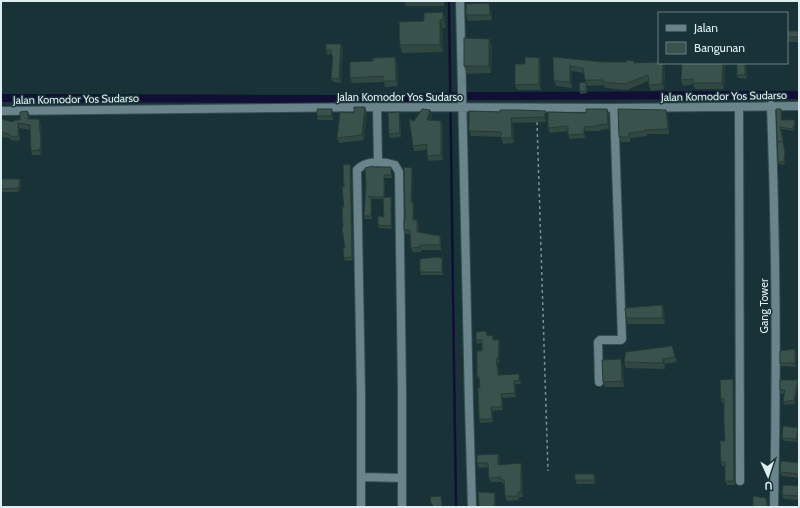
<svg xmlns="http://www.w3.org/2000/svg" width="800" height="508" font-family="Cabin,sans-serif">
<style>
.lines{fill:none;stroke-linecap:round;stroke-linejoin:round}
.stream{stroke:#110f33;stroke-width:2.5}
.canal{stroke:#110f33;stroke-width:8}
.minor-casing{stroke:#364d51;stroke-width:10}
.path{stroke:#7d9195;stroke-width:1.5;stroke-dasharray:3 3;stroke-linecap:butt}
.minor{stroke:#69858b;stroke-width:8}
.wall{fill:#314741}
.shaded-wall{fill:#283a35}
.building{fill:#39534c;stroke:#283a35}
.labels{text-anchor:middle;dominant-baseline:central;stroke-width:3;stroke-linejoin:round;paint-order:stroke}
.street-label{font-size:11px;fill:#dfeef1;stroke:#183237}
</style>
<rect width="100%" height="100%" fill="#183237"/>
<g class="lines">
<path class="stream" d="M449 1 456 507"/>
<path class="canal" d="M1 98 365 99 474 96 799 95"/>
<g class="minor-casing">
<path id="minor" d="M460 1 469 405 472 507
M771 105C776 239 777 373 774 507
M377 107 378 162
M739 107 740 481
M1 111 377 107 614 108 799 106
M599 382 598 342 600 340H621L622 339 614 108
M361 477 402 478
M361 507V394L357 170C366 160 383 161 395 165L399 172 402 392V507"/>
</g>
<path class="path" d="M537 122 548 471"/>
<use href="#minor" class="minor"/>
</g>
<path class="wall" d="M404 1H444V6H406Z
M491 9 492 20 468 21 466 15Z
M446 20V28H443V52L402 53 400 45 424 21Z
M787 31H799V42H787Z
M489 39 492 47 491 73 467 74 464 66Z
M343 48 341 83 333 82 331 78 333 59 332 54H327L326 50Z
M395 57 397 63 398 86 385 87 384 82 352 83 350 78 373 61Z
M553 57 602 62 663 63 665 67 664 89 651 91 649 85 648 81 627 90 605 88 604 85 587 86 585 80 584 73 572 71V88L556 86 554 81Z
M539 58 541 63V90H517L515 85 525 64Z
M746 63 747 79 738 78 737 75Z
M725 64 724 89H695L693 84 683 86 681 80Z
M586 84 587 93 580 94V92Z
M607 109 609 113V129L600 130V131H585V138L570 139 568 135V131L550 133 548 128 586 113Z
M781 109 782 112V120L796 122 794 131 781 129 785 154V165L778 164V162Z
M430 110 432 116 431 120 443 126V160L429 161 427 156V150L414 151 413 146 414 121Z
M469 111 547 117 546 122 513 123 514 143 503 144 501 137 471 136 469 131Z
M333 113V120H318L317 116Z
M354 113H367L364 140 339 143 337 138Z
M668 115 669 134H647V136L630 138V142H621L619 137Z
M30 116V119L41 124 42 150 41 155H32L31 151 30 130 19 128 20 140 16 141 11 140 10 138 1 137V119L13 122Z
M400 116 401 137 390 138 389 134Z
M351 167 353 260 345 261 344 258 345 248 343 227 344 187Z
M373 167H391V170L392 178H384L385 197H391L392 200V229L379 228 378 225 384 217 383 199H372V219H365L364 216Z
M413 172 412 202 414 206V220L419 224V232L441 240V250H421V252H413L411 248 410 234H405L404 230Z
M1 179H20L21 182V190L18 192H1Z
M442 257 443 261V275H421L420 272Z
M662 305 664 310 665 324H628L626 318Z
M488 336 494 340H499L500 343 499 363H498L499 375 520 377 521 384H515L516 397 503 398V410L493 411V422L480 423 479 419 480 388 479 381V380L477 377 482 351V343L477 344 476 340Z
M674 352 677 362 665 364V369L626 368 624 362Z
M797 353 796 367 781 366 780 363Z
M623 365 624 387H605L603 382Z
M798 380 795 404 785 405 783 402 784 394H781L780 390Z
M734 383 735 485H727L725 481V466H722L721 462 725 441 724 403H722L721 399Z
M798 428 799 433 798 442 784 441 782 438Z
M498 454 500 459V465L521 463 522 468 523 497H519V500L507 501 505 496V484H503L502 482H491L489 478V467L479 468 477 463Z
M799 463V478L782 476 780 472Z
M596 478 595 484H577L575 480Z
M799 486V500L784 499 782 495Z"/>
<path class="shaded-wall" d="M489 3 491 9 492 20 490 15Z
M443 12 446 20V28L443 20Z
M440 20 443 28V52L440 45Z
M489 39 492 47 491 73 489 66Z
M341 44 343 48 341 83 339 79Z
M395 57 397 63 398 86 396 81Z
M539 58 541 63V90L539 84Z
M663 63 665 67 664 89 662 84Z
M723 63H724L725 64 724 89 722 83Z
M745 63H746L747 79 745 75Z
M570 66 572 71V88L570 82Z
M365 107 367 113 364 140 362 135Z
M332 109 333 113V120L331 116Z
M607 109 609 113V129L608 124Z
M781 109 782 112V122L781 120Z
M430 110 432 116 429 125 427 120Z
M666 110 668 115 669 134 668 129Z
M546 111 547 117 546 122 544 117Z
M28 112 30 116V124L28 119Z
M399 112 400 116 401 137 400 133Z
M511 118 513 123 514 143 512 138Z
M39 119 41 124 42 150 41 155 39 150Z
M795 120 796 122 794 131 793 129Z
M441 121 443 126V160L441 155Z
M18 123 19 128 20 140 18 136Z
M584 127 585 131V138L584 134Z
M783 142 785 154V165L784 162Z
M350 164 351 167 353 260 352 257Z
M412 168 413 172 412 206 411 202Z
M384 175V178L385 199 384 197Z
M20 179 21 182V190L18 192 17 188Z
M371 197 372 200V219L371 216Z
M391 197 392 200V229L391 226Z
M413 202 414 206V224L413 220Z
M417 220 419 224V236L417 232Z
M440 236 441 240V250L440 245Z
M442 257 443 261V275L442 272Z
M662 305 664 310 665 324 663 318Z
M499 340 500 343 499 363 498 359Z
M795 349 797 353 796 367 795 363Z
M496 359 498 363 499 379 498 375Z
M621 359 623 365 624 387 622 381Z
M663 359 665 364V369L663 363Z
M519 374 520 377 521 384 519 380Z
M733 379 734 383 735 485 734 481Z
M798 380 799 384 795 404 794 400Z
M514 381 515 384 516 397 515 393Z
M501 394 503 398V410L502 407Z
M491 407 493 411V422L492 419Z
M798 428 799 433 798 442 796 439Z
M498 454 500 459V470L498 465Z
M521 463 522 468 523 497 521 492Z
M594 474 596 478 595 484 594 480Z
M495 493 496 497V507H494Z
M766 498 768 502V507H767Z"/>
<path class="building" d="M489 3 490 15H466V4Z
M443 12V20H440V45H400L399 22 424 21V13Z
M787 31H799V37H787Z
M464 38 489 39V66H464Z
M326 44H341L339 79 331 78 333 56H332L331 50H326Z
M395 57 396 81H383V76L350 78V62L373 61V58Z
M525 57 539 58V84L515 85V64H525Z
M553 57 602 62H627L626 60 634 61V63L659 62V63H663L662 84 649 85 648 75 625 84 603 82V80H585L583 68 570 66V82L554 81Z
M682 63H723L722 83H693V79L681 80Z
M737 63H745V75H737Z
M586 82V91L580 92 579 83Z
M354 107H365L362 135 337 138 340 112 354 113Z
M317 109H332L331 116H317Z
M422 109 430 110 427 120 441 121V155L427 156V144L413 146 409 119 414 121Z
M586 109H607L608 124 598 125V126L584 127V134L568 135V126L548 128V112L586 113Z
M618 109 666 110 668 129 645 130V131L629 133V137H619Z
M776 109H781V120H795L793 129 780 127 783 141 778 142H783L785 152 784 162H778Z
M500 110H519L546 111 544 117 511 118 512 138H501V132L469 131V111L500 112Z
M27 111 28 112V119H39L41 146 39 150 31 151 30 125 18 123V136L14 137 9 135V134L1 132V119L13 122 15 120H20V112Z
M399 112 400 133 389 134 388 113Z
M350 164 352 257 344 258 343 248H345L342 227H343L342 207H344L342 187H344L343 165Z
M373 166V167H391V175H384V197H368H371V216H364L366 185 365 168Z
M404 167 412 168 411 202H413V220H417V232L440 236V245H420V247L411 248 410 230H404V220H405Z
M1 179H20L19 187 17 188 1 189Z
M391 197V226L378 225V216L384 217 383 198Z
M440 257V259L442 257V272H420V259Z
M662 305 663 318H626L625 308Z
M486 331 487 336 493 335V340H499L498 359H496L498 375 519 374V380L514 381 515 393 501 394 502 407H491L492 419H479L478 388H480L479 377H477V351H482V340H476V332Z
M672 346 675 357 663 359V363L624 362 626 352Z
M795 349V363H780V351Z
M621 359 622 381 603 382 602 360Z
M733 379 734 481H725V462H721L720 441H725L724 423V399H721L720 380Z
M780 380H798L794 400 783 402 785 390H780Z
M783 426 798 428 796 439 782 438Z
M498 454V465L521 463V492H518V496H505L504 480H501V477L489 478 488 463H477V455Z
M781 461 799 463V474L780 472Z
M575 474H594V480H575Z
M783 485 799 486 798 496 782 495Z
M478 492 495 493 494 507H479Z
M441 496 442 507H433L432 504H431L430 497Z
M753 496 766 498 767 507H753Z"/>
<g class="labels">
<g class="street-label">
<text transform="translate(724 96) rotate(-1)">Jalan Komodor Yos Sudarso</text>
<text x="400" y="97">Jalan Komodor Yos Sudarso</text>
<text transform="translate(76 99) rotate(-1)">Jalan Komodor Yos Sudarso</text>
<text transform="translate(764 306) rotate(-90)">Gang Tower</text>
</g>
</g>
<rect width="800" height="508" fill="none" stroke="#dfeef1" stroke-width="4"/>
<rect x="658" y="12" width="130" height="52" fill="#183237" stroke="#687d81"/>
<rect x="666" y="25" width="20" height="6" fill="#69858b" stroke="#687d81"/>
<text x="694" y="32" font-size="12" fill="#dfeef1">Jalan</text>
<rect x="666" y="42" width="20" height="12" fill="#39534c" stroke="#687d81"/>
<text x="694" y="52" font-size="12" fill="#dfeef1">Bangunan</text>
<g transform="translate(768 476) rotate(177)" stroke="#183237" stroke-width="3" paint-order="stroke">
<path d="M0-3L7 15L0 10L-7 15Z" fill="#dfeef1"/>
<text y="-6" font-size="11" font-weight="bold" text-anchor="middle" fill="#dfeef1">U</text>
</g>
</svg>
